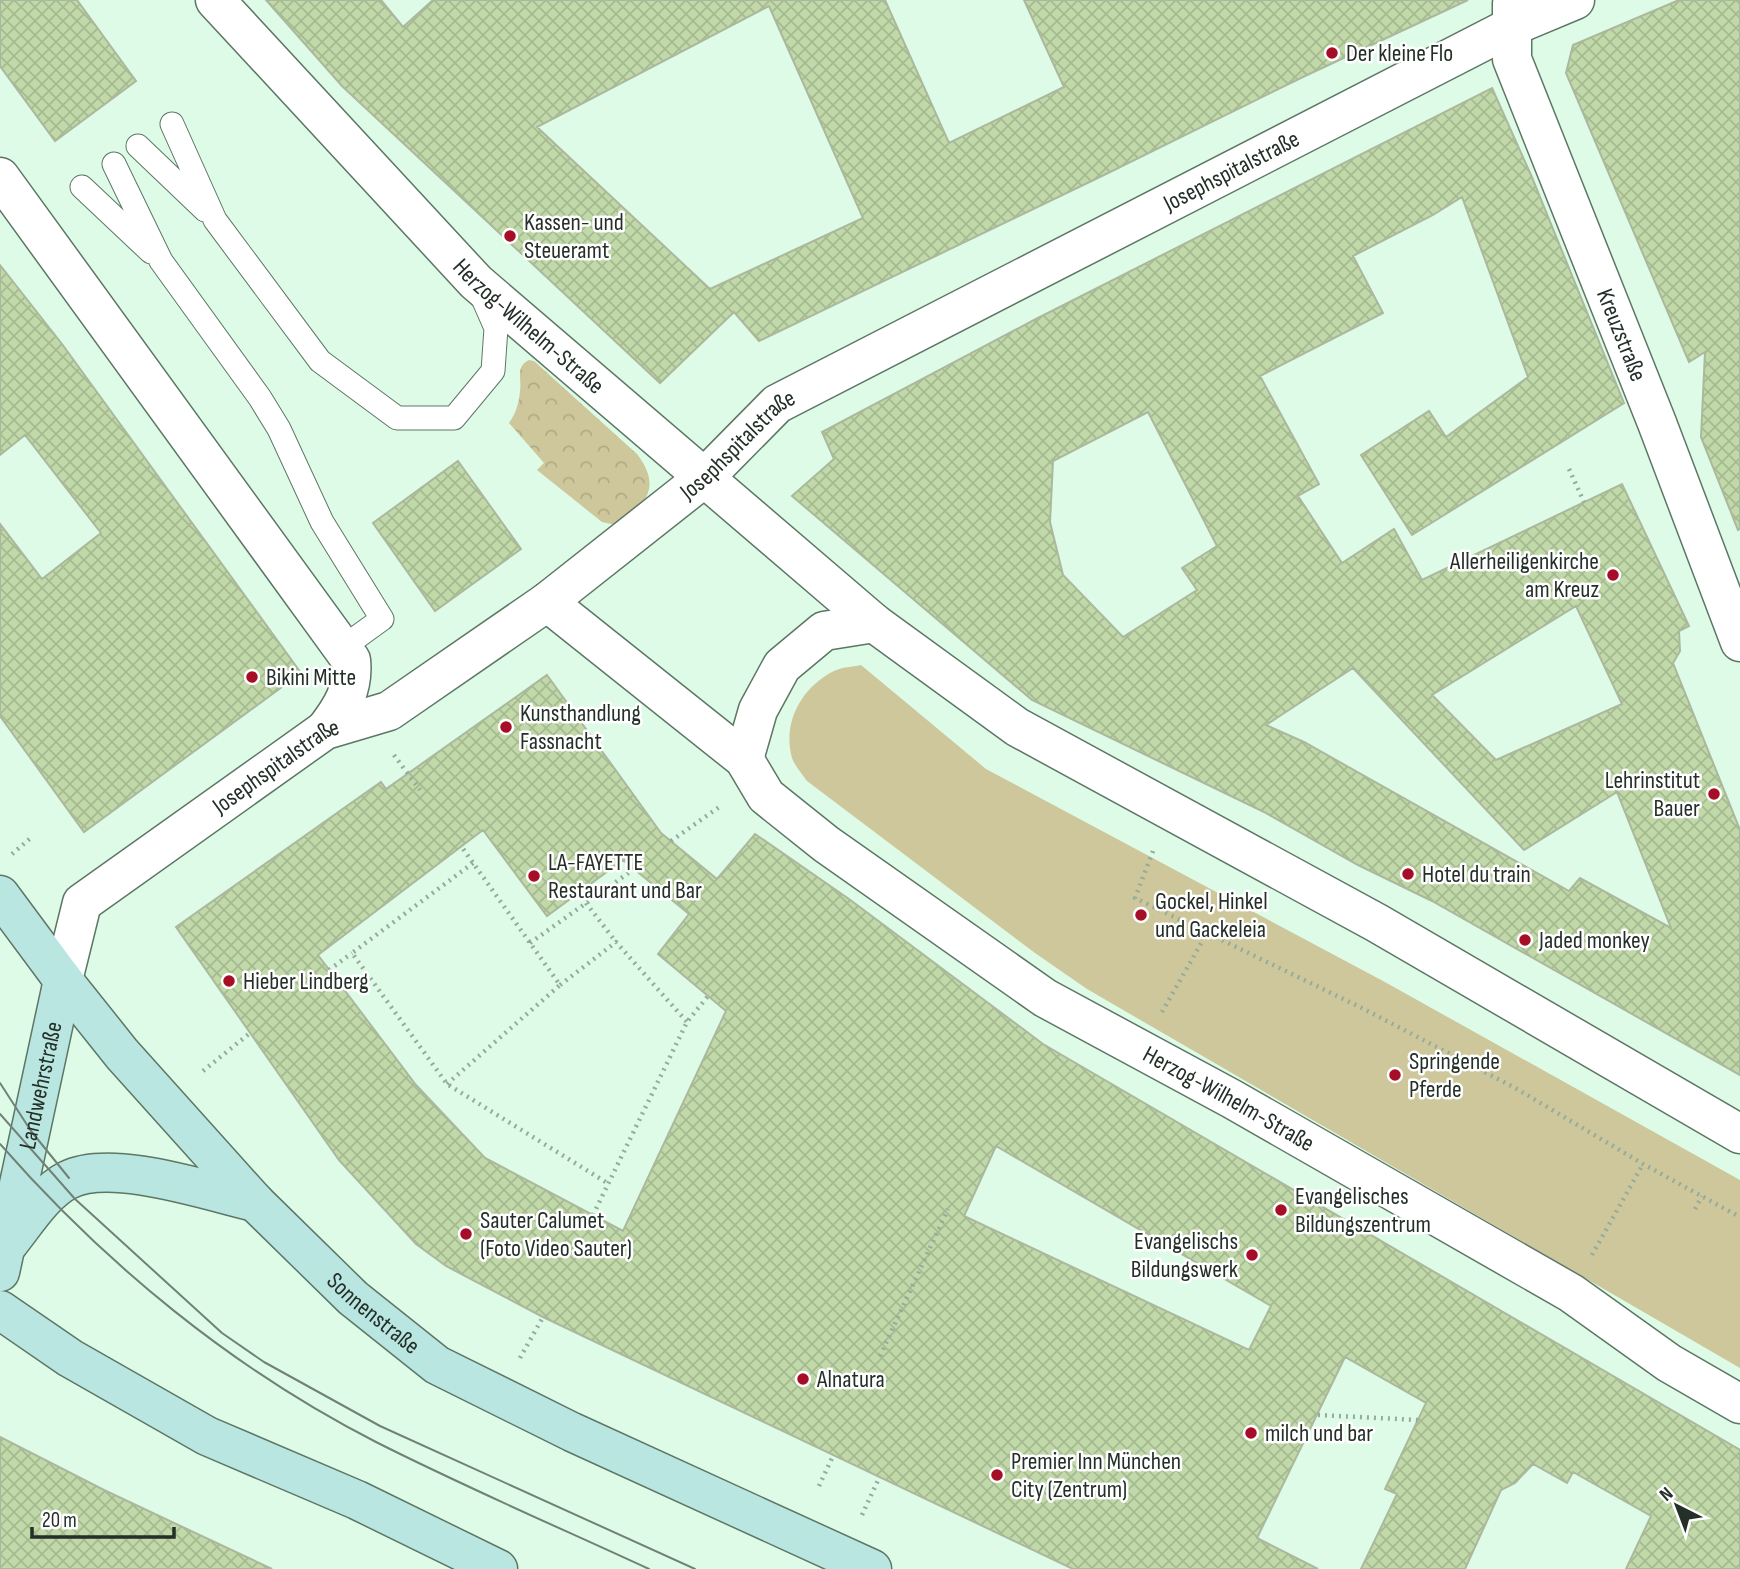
<svg xmlns="http://www.w3.org/2000/svg" width="1740" height="1569" font-family="'Sofia Sans Condensed',sans-serif">
<style>
.forest{fill:url(#forest-crowns)}
.park{fill:#cdc79b}
.building{fill:url(#building-cross-hatch);stroke:#abb89d;stroke-width:2;fill-rule:evenodd}
.lines{fill:none;stroke-linecap:round;stroke-linejoin:round}
.lane-casing{stroke:#5d7665;stroke-width:25}
.street-casing{stroke:#5d7665;stroke-width:41}
.secondary-casing{stroke:#5d7665;stroke-width:41}
.path{stroke:#95ab9c;stroke-width:4.5;stroke-dasharray:2 5;stroke-linecap:butt}
.lane{stroke:#fff;stroke-width:23}
.street{stroke:#fff;stroke-width:38}
.secondary{stroke:#b9e6e1;stroke-width:38}
.tram{stroke:#708276;stroke-width:2}
.poi-dot{fill:#a60d26;stroke:#fff;stroke-width:2.5}
.labels{text-anchor:middle;dominant-baseline:central;stroke-width:5;stroke-linejoin:round;paint-order:stroke}
.poi-label{font-size:24px;fill:#242f28;stroke:#fff;text-anchor:start}
.street-label{font-size:24px;fill:#242f28;stroke:#fff}
</style>
<defs>
<pattern id="forest-crowns" width="20" height="18" patternUnits="userSpaceOnUse" patternTransform="scale(1.75)"><rect width="20" height="18" fill="#cdc79b"/><path d="M2 6a3 3 0 1 1 6 0M12 15a3 3 0 1 1 6 0" fill="none" stroke="#b0ab86"/></pattern>
<pattern id="building-cross-hatch" width="8" height="8" patternUnits="userSpaceOnUse" patternTransform="scale(1.75)"><rect width="8" height="8" fill="#c1d8a8"/><path d="M0 0l8 8M0 8l8-8" fill="none" stroke="#a6ba91"/></pattern>
</defs>
<rect width="100%" height="100%" fill="#defbe7"/>
<path class="forest" d="M529 360 534 361 637 454C662 487 646 503 620 526L602 522 537 470 544 463 509 423C516 413 519 403 520 391 522 378 515 367 529 360Z"/>
<path class="park" d="M861 665 986 769 1383 981 1740 1180V1368L1087 989 1035 953 807 781C802 774 795 766 792 758 782 722 802 687 834 671 842 667 852 667 861 665Z"/>
<path class="building" d="M0 0H77L136 81 55 141 0 66Z
M266 0H381L403 27 433 0H885L949 143 1064 87 1024 0H1468L1305 76 1104 175 759 341 734 312 660 383 342 86ZM769 6 863 218 710 289 537 127Z
M1679 0H1740V529L1738 530 1701 437 1705 352 1689 362 1566 73 1573 45Z
M1492 88 1531 175 1624 403 1412 535 1361 455 1429 411 1446 437 1528 377 1462 197 1433 215 1353 256 1383 313 1260 376 1319 484 1298 496 1342 563 1394 529 1422 580 1622 484 1689 626 1679 631 1680 651 1673 663 1740 830V1075L1432 901 1358 865 1264 812 1032 700 792 496 834 459 822 432 1034 320ZM1148 412 1217 546 1182 568 1197 590 1123 637 1063 575 1050 522 1053 461ZM1576 606 1622 704 1496 760 1432 695ZM1353 668 1524 850 1617 792 1671 928 1580 878 1569 891 1304 742 1266 725Z
M0 265 62 344 301 673 84 832 0 716V524L42 579 101 533 25 435 0 455Z
M458 461 521 549 435 611 373 523Z
M547 675 661 833 717 879 755 834 849 899 1043 1044 1740 1450V1569H1626L1651 1516 1573 1472 1567 1483 1533 1464 1515 1483 1501 1490 1465 1569H1361L1397 1494 1385 1489 1426 1403 1345 1357 1257 1538 1318 1569H1073L543 1317 446 1266 416 1244 339 1160 176 927 381 782 386 789ZM483 830 547 916 623 860 689 914 658 954 726 1011 623 1231 485 1158 416 1085 318 955ZM996 1146 1271 1306 1249 1350 964 1216Z
M0 1437 104 1490 272 1569H0Z"/>
<g class="lines">
<g class="lane-casing">
<path id="lane" d="M172 124 215 220 320 361 397 418H454L493 371 496 328 481 294
M138 146 205 210
M114 164 161 261 260 398 279 429 322 522 382 619 342 648
M82 187 151 252"/>
</g>
<g class="street-casing">
<g id="street">
<path id="s1" d="M215 0 476 282 874 623 1017 727 1377 923 1740 1134"/>
<path id="s2" d="M1512 4V59L1657 423 1740 642"/>
<path d="M0 177 351 660C354 689 342 708 325 730"/>
<path id="s3" d="M547 602 744 759 766 796 826 844 1045 998 1232 1099 1571 1293 1669 1363 1740 1404"/>
<path d="M744 759 758 710 782 666 824 631 874 623"/>
<path id="s4" d="M63 980 82 903 325 730 389 711 547 602 704 478 777 404 1513 26 1575 0"/>
</g>
</g>
<g class="secondary-casing">
<g id="secondary">
<path id="s5" d="M0 895 63 980 122 1054 255 1202 353 1298 437 1365 572 1432 872 1569"/>
<path d="M9 1243C26 1222 44 1192 68 1180 111 1158 208 1191 255 1202"/>
<path id="s6" d="M0 1272 63 980"/>
<path d="M0 1310 70 1358 207 1436 357 1500 498 1569"/>
</g>
</g>
<path class="path" d="M1569 469 1584 502
M394 755 420 790
M671 841 722 805
M1153 851 1135 898 1364 1009 1517 1089 1643 1164 1740 1217
M12 854 33 836
M473 863 352 953 447 1084 609 1184
M586 903 616 942
M530 943 634 869
M329 970 352 953
M560 985 616 942 687 1022
M1162 1012 1207 933
M203 1071 250 1033
M447 1084 560 985 461 846
M1695 1209 1702 1196
M593 1215 687 1022 708 996
M1592 1255 1643 1164
M880 1356 948 1209
M520 1358 543 1317
M1318 1415 1418 1420
M819 1486 833 1456
M862 1515 879 1478"/>
<use href="#lane" class="lane"/>
<use href="#street" class="street"/>
<use href="#secondary" class="secondary"/>
<path class="tram" d="M0 1083 31 1131 69 1178
M0 1114 75 1199 222 1333 264 1362 380 1426 695 1569
M0 1144C105 1264 233 1369 376 1442 465 1487 558 1527 649 1569"/>
</g>
<g class="poi-dot">
<circle cx="1332" cy="53" r="7"/>
<circle cx="510" cy="236" r="7"/>
<circle cx="1613" cy="575" r="7"/>
<circle cx="252" cy="677" r="7"/>
<circle cx="506" cy="727" r="7"/>
<circle cx="1714" cy="794" r="7"/>
<circle cx="1408" cy="874" r="7"/>
<circle cx="534" cy="876" r="7"/>
<circle cx="1141" cy="915" r="7"/>
<circle cx="1525" cy="940" r="7"/>
<circle cx="229" cy="981" r="7"/>
<circle cx="1395" cy="1075" r="7"/>
<circle cx="1281" cy="1210" r="7"/>
<circle cx="466" cy="1234" r="7"/>
<circle cx="1252" cy="1255" r="7"/>
<circle cx="803" cy="1379" r="7"/>
<circle cx="1251" cy="1433" r="7"/>
<circle cx="997" cy="1475" r="7"/>
</g>
<g class="labels">
<g class="poi-label">
<text x="1346" y="53">Der kleine Flo</text>
<text x="524" y="222">Kassen- und<tspan x="524" dy="28">Steueramt</tspan></text>
<text x="1599" y="561" text-anchor="end">Allerheiligenkirche<tspan x="1599" dy="28">am Kreuz</tspan></text>
<text x="266" y="677">Bikini Mitte</text>
<text x="520" y="713">Kunsthandlung<tspan x="520" dy="28">Fassnacht</tspan></text>
<text x="1700" y="780" text-anchor="end">Lehrinstitut<tspan x="1700" dy="28">Bauer</tspan></text>
<text x="548" y="862">LA-FAYETTE<tspan x="548" dy="28">Restaurant und Bar</tspan></text>
<text x="1422" y="874">Hotel du train</text>
<text x="1155" y="901">Gockel, Hinkel<tspan x="1155" dy="28">und Gackeleia</tspan></text>
<text x="1539" y="940">Jaded monkey</text>
<text x="243" y="981">Hieber Lindberg</text>
<text x="1409" y="1061">Springende<tspan x="1409" dy="28">Pferde</tspan></text>
<text x="1295" y="1196">Evangelisches<tspan x="1295" dy="28">Bildungszentrum</tspan></text>
<text x="480" y="1220">Sauter Calumet<tspan x="480" dy="28">(Foto Video Sauter)</tspan></text>
<text x="1238" y="1241" text-anchor="end">Evangelischs<tspan x="1238" dy="28">Bildungswerk</tspan></text>
<text x="817" y="1379">Alnatura</text>
<text x="1265" y="1433">milch und bar</text>
<text x="1011" y="1461">Premier Inn München<tspan x="1011" dy="28">City (Zentrum)</tspan></text>
</g>
<g class="street-label">
<text stroke="none"><textPath href="#s4" startOffset="1451">Josephspitalstraße</textPath></text>
<text stroke="none"><textPath href="#s1" startOffset="453">Herzog-Wilhelm-Straße</textPath></text>
<text stroke="none"><textPath href="#s2" startOffset="352">Kreuzstraße</textPath></text>
<text stroke="none"><textPath href="#s4" startOffset="884">Josephspitalstraße</textPath></text>
<text stroke="none"><textPath href="#s4" startOffset="317">Josephspitalstraße</textPath></text>
<text stroke="none"><textPath href="#s6" startOffset="191">Landwehrstraße</textPath></text>
<text stroke="none"><textPath href="#s3" startOffset="849">Herzog-Wilhelm-Straße</textPath></text>
<text stroke="none"><textPath href="#s5" startOffset="562">Sonnenstraße</textPath></text>
</g>
</g>
<g transform="translate(1677 1506) rotate(318)" stroke="#ffffff" stroke-width="5" paint-order="stroke">
<path d="M0-5L12 26L0 18L-12 26Z" fill="#242f28"/>
<text y="-10" font-size="19" font-weight="bold" text-anchor="middle" fill="#242f28">N</text>
</g>
<path d="M32 1527v10h142v-10" fill="none" stroke="#242f28" stroke-width="3.5"/>
<text x="42" y="1527" font-size="21" fill="#242f28" stroke="#ffffff" stroke-width="5" paint-order="stroke">20 m</text>
</svg>
